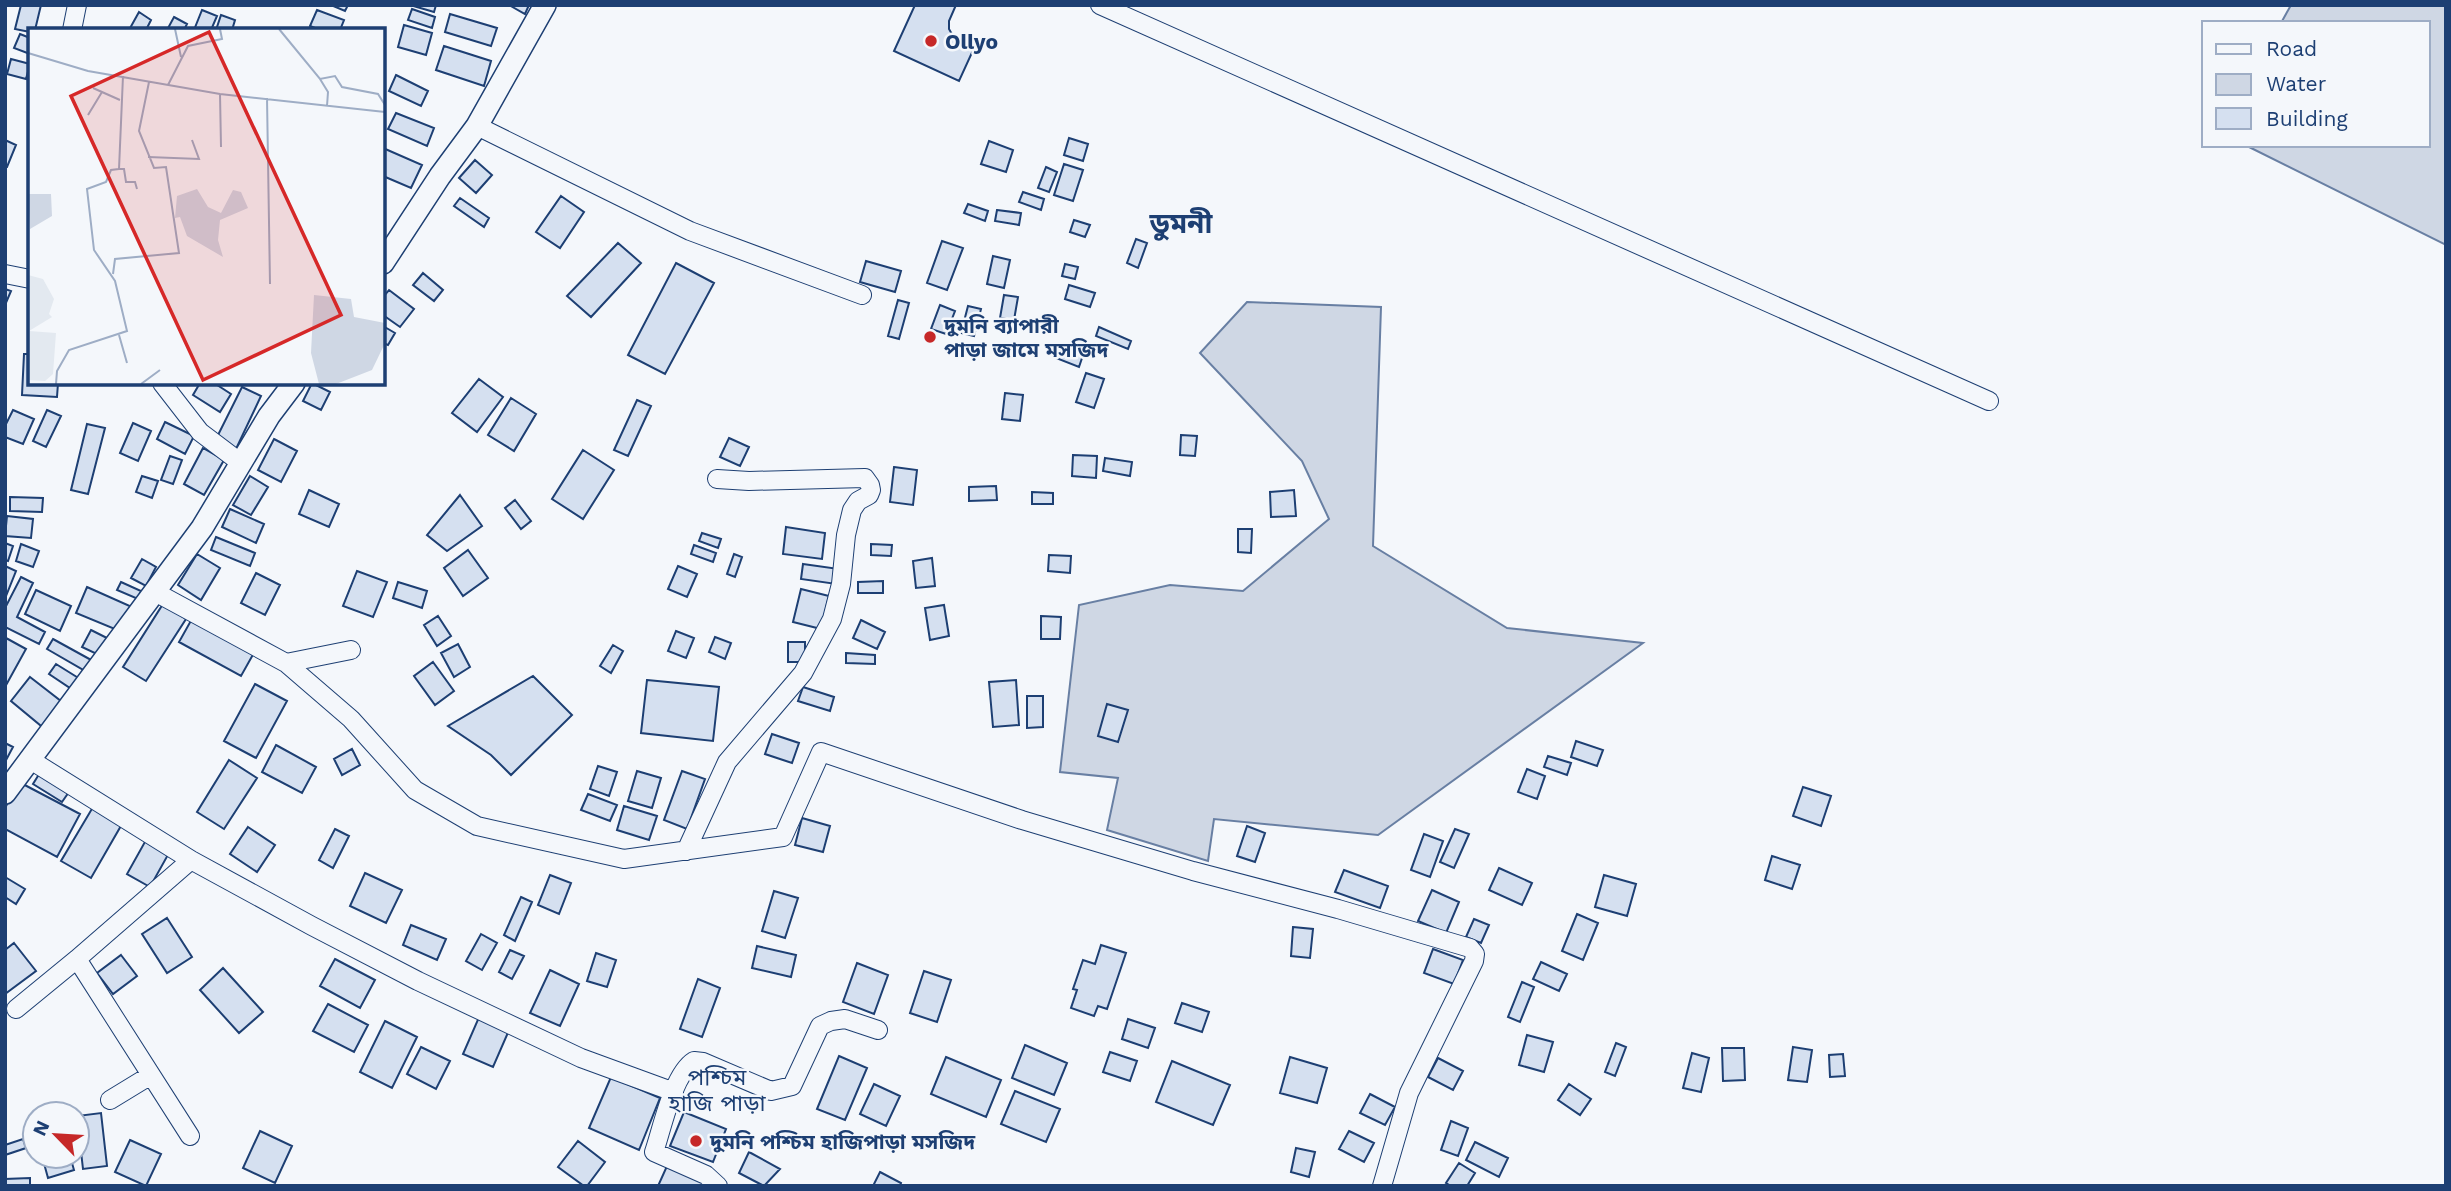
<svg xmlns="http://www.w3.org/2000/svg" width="2451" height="1191" font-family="'Work Sans','Noto Sans Bengali',sans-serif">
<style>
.water{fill:#cfd7e4;stroke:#687fa3;stroke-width:2}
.building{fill:#d5e0f0;stroke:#1d3f73;stroke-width:2}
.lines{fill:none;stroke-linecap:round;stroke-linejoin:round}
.minor-casing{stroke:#1d3f73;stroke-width:20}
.tertiary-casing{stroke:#1d3f73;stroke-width:24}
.minor{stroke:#f4f7fb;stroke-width:18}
.tertiary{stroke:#f4f7fb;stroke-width:21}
.poi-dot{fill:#c62828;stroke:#f4f7fb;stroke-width:2.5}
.labels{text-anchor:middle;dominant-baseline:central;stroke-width:5;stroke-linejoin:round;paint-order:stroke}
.poi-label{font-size:21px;font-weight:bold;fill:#1d3f73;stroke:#f4f7fb;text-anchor:start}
.neighbourhood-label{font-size:23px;fill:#1d3f73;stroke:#f4f7fb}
.district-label{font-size:28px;font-weight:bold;fill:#1d3f73;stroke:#f4f7fb}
.inset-road{fill:none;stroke:#9eadc5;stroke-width:2}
.view{fill:#d62828;fill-opacity:0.15;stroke:#d62828;stroke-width:3.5}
.inset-edge{fill:none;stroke:#1d3f73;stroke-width:3.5}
</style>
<rect width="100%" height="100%" fill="#f4f7fb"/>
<path class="water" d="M2291 5H2446V245L2245 145H2428V23H2281Z
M1247 302 1381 307 1373 546 1507 628 1643 643 1378 835 1214 819 1208 861 1107 830 1118 778 1060 772 1079 605 1170 585 1243 591 1329 519 1302 461 1200 353Z"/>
<path class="building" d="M21 5H41L35 30H30V32L15 29Z
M331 5H348L345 11Z
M410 5H436L434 12Z
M509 5H529L525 14Z
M915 5H956L949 21V29L953 36 975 46 959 81 894 51Z
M412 9 435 17 432 28 408 20Z
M202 10 217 16 211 30H194Z
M317 10 344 20 340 30H320L310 26Z
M139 12 151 20 146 30H129Z
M450 14 497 28 491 46 445 32Z
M221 15 235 20 232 30H216Z
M174 17 187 24 184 30H167Z
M404 25 432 33 426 55 398 47Z
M20 34 30 38V54L14 48Z
M444 46 491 61 484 86 436 70Z
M11 59 30 64 26 79 7 74Z
M396 75 428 91 421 106 389 91Z
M396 113 434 128 427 146 388 129Z
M1069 138 1088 144 1083 161 1064 155Z
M5 140 16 145 7 167H5Z
M989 141 1013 150 1006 172 981 164Z
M383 148 422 165 411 188 383 176Z
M475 160 492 175 476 193 459 178Z
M1064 164 1083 170 1073 201 1054 195Z
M1046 167 1057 172 1049 192 1038 188Z
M1023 192 1044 199 1041 210 1019 202Z
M561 196 584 212 560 248 536 232Z
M460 198 489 218 484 227 454 206Z
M968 204 988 211 985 221 964 213Z
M997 210 1021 213 1019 225 995 221Z
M1074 220 1090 225 1085 237 1070 232Z
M1136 239 1147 243 1138 268 1127 263Z
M942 241 963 248 947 290 927 283Z
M618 243 641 263 591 317 567 296Z
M993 256 1010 260 1004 288 987 284Z
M866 261 901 271 895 292 860 282Z
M676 263 714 283 665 374 628 355Z
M1065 264 1078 267 1075 279 1062 276Z
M423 273 443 290 434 301 413 285Z
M1069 285 1095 293 1090 307 1065 299Z
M5 289 11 291 5 305Z
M389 290 414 309 400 327 383 315V297Z
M1004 295 1018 297 1014 320 1000 318Z
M898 300 909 303 899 339 888 336Z
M940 305 955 311 946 334 931 329Z
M968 306 981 309 974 336 961 333Z
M383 326 395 333 388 345 383 343Z
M1099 327 1131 341 1128 349 1096 336Z
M1060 347 1083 355 1079 367 1056 358Z
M24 354H30V383H58L57 397 22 395Z
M1086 373 1104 379 1094 408 1076 402Z
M479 379 503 397 477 432 452 413Z
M200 383H214L231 394 220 412 193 395Z
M312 383 330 392 321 410 303 401Z
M242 387 261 396 236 449 216 439Z
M1005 393 1023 395 1020 421 1002 419Z
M511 398 536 414 514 451 488 435Z
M637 400 651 406 628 456 614 450Z
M13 410 34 419 23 444 5 437V426Z
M47 410 61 416 46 447 33 441Z
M165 422 194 436 185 454 157 439Z
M133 423 151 431 138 461 120 453Z
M87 424 105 428 88 494 71 490Z
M1181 435 1197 436 1195 456 1180 455Z
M729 438 749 447 740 466 720 457Z
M274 439 297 451 281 482 258 470Z
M203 448 224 460 204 495 184 484Z
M583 450 614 470 583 519 552 499Z
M1073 455 1097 456 1096 478 1072 476Z
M170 456 182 460 173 484 161 480Z
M1105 458 1132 462 1130 476 1103 471Z
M894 467 917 470 913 505 890 502Z
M142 476 158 481 152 498 136 492Z
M250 476 268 487 251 515 233 505Z
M996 486 997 500 969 501V487Z
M309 490 339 504 329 527 299 514Z
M1294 490 1296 516 1271 517 1270 492Z
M1032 492 1053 493V504H1032Z
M460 495 482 526 447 551 427 535Z
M10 497 43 498 42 512 10 511Z
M515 500 531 521 521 529 505 508Z
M230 509 264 524 256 543 222 527Z
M7 516 33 519 31 538 5 536Z
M786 527 825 533 822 559 783 554Z
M1238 529H1252L1251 553 1238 552Z
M702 533 721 539 718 548 699 541Z
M216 537 255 553 250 566 211 550Z
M5 543 13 546 8 561 5 560Z
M21 544 39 551 33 567 16 561Z
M871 544 892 545 891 556 871 555Z
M694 545 716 553 713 562 691 554Z
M468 550 488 578 463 596 444 568Z
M197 554 220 568 201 600 178 585Z
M734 554 742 557 735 577 727 574Z
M1049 555 1071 556 1070 573 1048 571Z
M932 558 935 586 916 588 913 561Z
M142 559 156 567 146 586 131 578Z
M803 564 839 569 836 584 801 579Z
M5 566 16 571 6 596H5Z
M678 566 697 574 687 597 668 589Z
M357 571 387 582 373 617 343 606Z
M256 573 280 585 265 615 241 603Z
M21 577 33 583 17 617 45 632 39 644 5 627V608Z
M883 581V593H858V582Z
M121 582 141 591 138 599 117 590Z
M398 582 427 591 422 608 393 598Z
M87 587 132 607 122 632 76 613Z
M801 589 829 596 821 629 793 622Z
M36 590 71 606 60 631 25 614Z
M163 604 186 619 146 681 123 667Z
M944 605 949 636 930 640 925 608Z
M438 616 451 636 437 646 424 625Z
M1041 616 1061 617 1060 639H1041Z
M193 617 255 651 241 676 179 642Z
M861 620 885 632 877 649 853 638Z
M91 630 109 639 101 656 82 647Z
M676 631 694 638 686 658 668 651Z
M715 637 731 643 725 659 709 652Z
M6 638 26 649 5 687V640Z
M53 639 93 661 87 672 47 649Z
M788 642H805V662H788Z
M458 644 470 667 454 677 441 653Z
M613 645 623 651 611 673 600 666Z
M846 653 875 655V664L846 663Z
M433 662 454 691 435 705 414 676Z
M56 664 80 679 73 690 49 674Z
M533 676 572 715 511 775 491 755 448 726Z
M30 677 66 705 46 730 11 701Z
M647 680 719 687 713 741 641 733Z
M1016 680 1019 725 993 727 989 682Z
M255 684 287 701 256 758 224 741Z
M803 687 834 697 830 711 798 701Z
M1027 696H1043V727L1027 728Z
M1107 704 1128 710 1118 742 1098 736Z
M772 734 799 743 792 763 765 754Z
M1576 741 1603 750 1597 766 1571 757Z
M5 743 13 747 5 762Z
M276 745 316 767 302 793 262 772Z
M352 749 360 765 342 775 334 759Z
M1548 756 1571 763 1567 775 1544 767Z
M229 760 257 778 224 829 197 812Z
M598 766 617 772 609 796 590 789Z
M1527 769 1545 776 1537 799 1518 792Z
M41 771 71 789 62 802 33 784Z
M637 771 661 778 652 808 628 801Z
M682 771 705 779 687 829 664 820Z
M19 782 80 814 57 857 5 829V808Z
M1803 787 1831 796 1821 826 1793 816Z
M588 794 617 805 610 821 581 810Z
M624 806 657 816 649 840 617 830Z
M93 807 122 824 91 878 61 861Z
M802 818 830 826 823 852 795 845Z
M1247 826 1265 833 1255 862 1237 856Z
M248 827 275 845 257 872 230 854Z
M335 829 349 836 333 868 319 860Z
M1455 829 1469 834 1454 868 1440 862Z
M1424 834 1443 841 1430 877 1411 870Z
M146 840 169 853 150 887 127 874Z
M1772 856 1800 865 1792 889 1765 880Z
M1499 868 1532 883 1522 905 1489 890Z
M1344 870 1388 886 1380 908 1335 892Z
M365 873 402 890 386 923 350 906Z
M550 875 571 883 559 914 538 905Z
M1604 875 1636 884 1627 916 1595 907Z
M5 877 25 889 16 904 5 897Z
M1432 890 1459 902 1446 933 1418 921Z
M774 891 798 898 785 938 762 931Z
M521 897 532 902 515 941 504 935Z
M1577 914 1598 923 1583 960 1562 951Z
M167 918 192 957 167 973 142 934Z
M1474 919 1489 925 1481 943 1466 937Z
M411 925 446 939 437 960 403 945Z
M1293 927 1313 929 1310 958 1291 956Z
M481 934 497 943 482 970 466 961Z
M14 943 36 971 5 994V950Z
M1101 945 1126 953 1107 1009 1098 1006 1094 1016 1071 1008 1077 990 1073 989 1083 960 1095 964Z
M757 946 796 955 791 977 752 968Z
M1433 949 1463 960 1454 984 1424 973Z
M510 950 524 956 512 979 499 972Z
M596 953 616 960 607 987 587 981Z
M121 955 137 976 113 994 97 973Z
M335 959 375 980 360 1008 320 986Z
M1541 962 1567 974 1559 991 1533 979Z
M857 963 888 975 874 1014 843 1002Z
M223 968 263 1012 239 1033 200 990Z
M550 970 579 984 560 1026 530 1013Z
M924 971 951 980 937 1022 910 1013Z
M698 979 720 988 702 1037 680 1029Z
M1522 982 1534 987 1520 1022 1508 1017Z
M1182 1003 1209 1012 1202 1032 1175 1023Z
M328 1004 368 1025 354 1052 313 1031Z
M480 1015 510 1028 493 1067 463 1054Z
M1128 1019 1155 1028 1148 1048 1122 1039Z
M385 1021 417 1037 392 1088 360 1072Z
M1527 1035 1553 1042 1544 1072 1519 1065Z
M1616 1043 1626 1047 1615 1076 1605 1072Z
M1025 1045 1067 1063 1054 1095 1012 1078Z
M421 1047 450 1061 436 1089 407 1074Z
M1793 1047 1812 1050 1807 1082 1788 1080Z
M1722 1048H1744L1745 1080 1723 1081Z
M1110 1052 1137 1061 1130 1081 1103 1072Z
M1692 1053 1709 1058 1701 1092 1683 1088Z
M1843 1054 1845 1076 1830 1077 1829 1055Z
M839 1056 867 1068 845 1120 817 1109Z
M946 1057 1001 1080 986 1117 931 1094Z
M1290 1057 1327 1068 1317 1103 1280 1093Z
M1438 1058 1463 1071 1453 1090 1428 1077Z
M1172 1061 1230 1085 1213 1125 1156 1102Z
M611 1077 660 1098 639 1150 589 1128Z
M874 1084 900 1096 886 1126 860 1114Z
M1569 1084 1591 1099 1580 1115 1558 1100Z
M1015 1091 1060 1109 1046 1142 1001 1124Z
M1370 1094 1395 1107 1385 1125 1360 1113Z
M684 1112 726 1129 713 1162 670 1146Z
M101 1113 107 1166 83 1169 77 1116Z
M1451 1121 1468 1128 1458 1156 1441 1150Z
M260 1131 292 1146 275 1183 243 1168Z
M1349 1131 1374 1143 1364 1162 1339 1149Z
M23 1139 26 1148 5 1155V1145Z
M130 1140 161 1154 146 1186 115 1172Z
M578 1141 605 1162 587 1186H584L558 1167Z
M1475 1142 1508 1158 1499 1177 1466 1160Z
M1296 1148 1315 1152 1309 1177 1291 1172Z
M749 1152 780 1169 764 1186 739 1173Z
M42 1156H70L74 1170 48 1178Z
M1459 1163 1475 1173 1467 1186H1451L1446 1183Z
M667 1166 706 1182 705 1186H658Z
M880 1172 901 1183 900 1186H873Z
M30 1178V1186H5V1179Z"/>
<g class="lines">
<g class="minor-casing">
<path id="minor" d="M1100 5 1989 401
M72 30 77 5
M477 126 690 231 862 295
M5 274 30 279
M162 383 200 432 241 463
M155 592 286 663 351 719 415 790 477 826 624 859 783 837 821 752 1022 820 1193 871 1338 909 1470 948 1475 954 1474 961 1409 1093 1382 1186
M286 663 351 650
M29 759 191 860 312 926 418 981 581 1058 674 1092
M686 851 727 762 803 673 832 619 841 584 846 535 852 510 858 501 869 495 871 490 870 485 865 478 749 481 717 479
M77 959 190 1136
M16 1009 77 959 191 860
M110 1100 151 1075
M718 1186 706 1175 654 1152C662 1129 673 1074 694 1061L703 1062 771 1091 792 1086 820 1026 831 1021 845 1019 878 1030"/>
</g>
<g class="tertiary-casing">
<path id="tertiary" d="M383 263 440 176 477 126 545 5
M5 793 202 528 269 416 294 383"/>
</g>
<use href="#minor" class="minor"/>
<use href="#tertiary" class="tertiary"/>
</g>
<g class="poi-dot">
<circle cx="931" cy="41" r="7"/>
<circle cx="930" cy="337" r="7"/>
<circle cx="696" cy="1141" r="7"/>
</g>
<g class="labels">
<g class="poi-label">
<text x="945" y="41">Ollyo</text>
<text x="944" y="325">দুমনি ব্যাপারী<tspan x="944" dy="24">পাড়া জামে মসজিদ</tspan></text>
<text x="710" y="1141">দুমনি পশ্চিম হাজিপাড়া মসজিদ</text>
</g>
<g class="neighbourhood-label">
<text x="717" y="1077">পশ্চিম<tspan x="717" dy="26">হাজি পাড়া</tspan></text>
</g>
<g class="district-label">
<text x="1181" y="223">ডুমনী</text>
</g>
</g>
<g transform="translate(28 28)">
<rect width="357" height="357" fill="#f4f7fb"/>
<path d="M0 247 15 251 26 271 21 286 24 289 1 303 28 305 25 346 17 353 0 352Z" fill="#e3e9f0"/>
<path d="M169 161 180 179 193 185 205 162 213 164 220 180 192 192 190 212 195 229 159 208 152 189 147 190 149 168ZM0 166H23L24 188 2 201ZM286 267 323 271 326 289 357 295V315L344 342 308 356H291L283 325Z" fill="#cfd7e4"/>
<path class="inset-road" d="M147 1 153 29M251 1 292 51 307 48 314 59 350 66 357 77M0 25 60 43 192 66 357 84M95 48 91 141H96L98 154H107L109 161M292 51 300 64 299 78M140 57 160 18 194 11 192 1M65 60 92 72M192 66 193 119M239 70 242 256M60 87 74 64M120 129 171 131 164 112M85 246 87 231 151 225 138 139 126 140 111 103 121 54M91 307 99 335M28 356 29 343 41 322 99 303 87 253 66 222 59 161 78 154 83 142 91 141M113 356 132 342"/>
<path class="view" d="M181 4 313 287 175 352 43 68Z"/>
<rect width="357" height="357" class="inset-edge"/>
</g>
<rect width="2451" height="1191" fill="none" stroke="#1d3f73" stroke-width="14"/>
<rect x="2202" y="21" width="228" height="126" fill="#f4f7fb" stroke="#9eadc5" stroke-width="2"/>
<rect x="2216" y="44" width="35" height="10" fill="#f4f7fb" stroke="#9eadc5" stroke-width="2"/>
<text x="2266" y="56" font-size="21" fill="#1d3f73">Road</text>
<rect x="2216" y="74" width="35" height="21" fill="#cfd7e4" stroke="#9eadc5" stroke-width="2"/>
<text x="2266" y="91" font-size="21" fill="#1d3f73">Water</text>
<rect x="2216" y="108" width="35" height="21" fill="#d5e0f0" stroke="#9eadc5" stroke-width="2"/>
<text x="2266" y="126" font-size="21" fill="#1d3f73">Building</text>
<g transform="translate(56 1135) rotate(295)"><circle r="33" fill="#f4f7fb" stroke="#9eadc5" stroke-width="2"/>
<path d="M0-5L12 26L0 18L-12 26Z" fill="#c62828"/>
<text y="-10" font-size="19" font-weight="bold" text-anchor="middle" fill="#1d3f73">N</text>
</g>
</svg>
